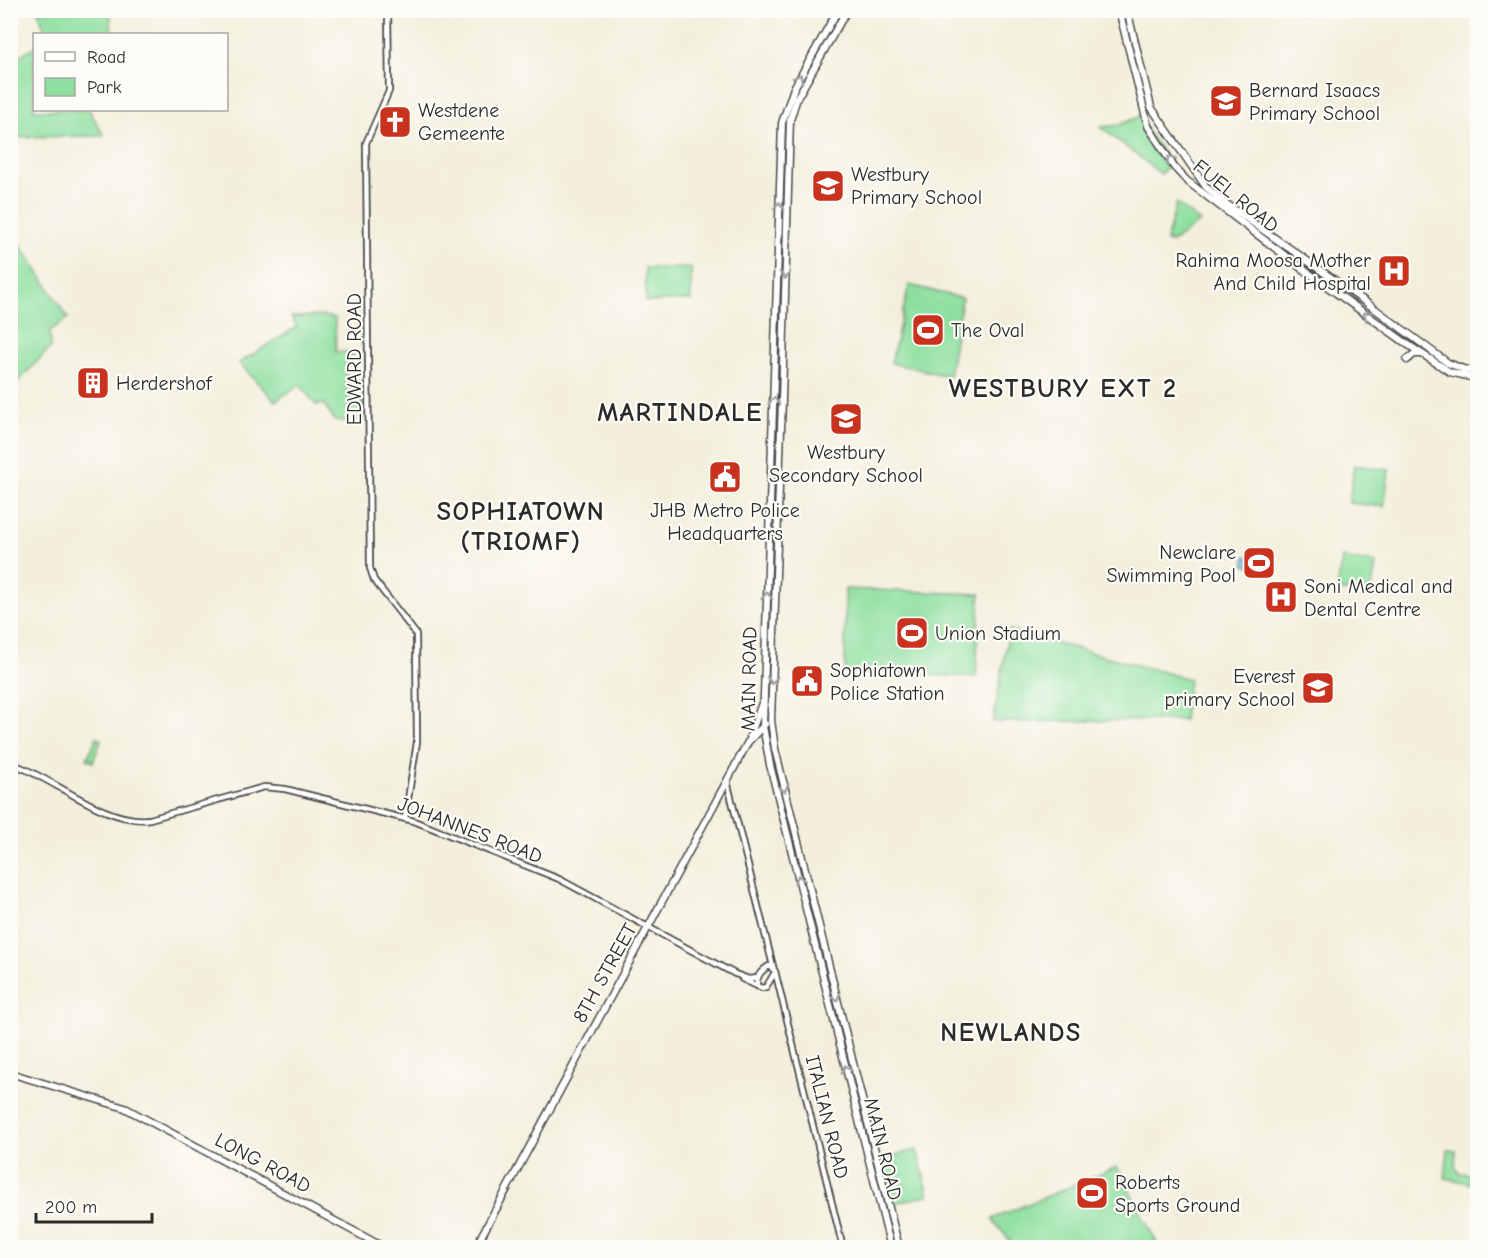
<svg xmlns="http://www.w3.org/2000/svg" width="1488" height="1258" font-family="'Comic Neue',sans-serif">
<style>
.green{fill:#8ddf9f;stroke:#5c8565;stroke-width:1.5}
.water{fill:#64b0dc;stroke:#486e84;stroke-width:1.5}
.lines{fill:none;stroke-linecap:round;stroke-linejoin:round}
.minor-casing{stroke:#494846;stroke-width:8}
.major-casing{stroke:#494846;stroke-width:9}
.minor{stroke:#fff;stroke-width:4.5}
.major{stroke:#fff;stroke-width:6}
.oneway{stroke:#a0a0a0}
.labels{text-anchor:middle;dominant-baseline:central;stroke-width:4.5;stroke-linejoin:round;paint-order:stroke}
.poi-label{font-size:20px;fill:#2b2b2b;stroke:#fdfcf7;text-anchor:start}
.street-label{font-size:20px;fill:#2b2b2b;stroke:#fdfcf7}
.district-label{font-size:26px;font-weight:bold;letter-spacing:1.5px;fill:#2b2b2b;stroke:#fdfcf7}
</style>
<rect width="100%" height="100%" fill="#fdfcf7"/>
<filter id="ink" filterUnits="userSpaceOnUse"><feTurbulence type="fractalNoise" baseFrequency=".0167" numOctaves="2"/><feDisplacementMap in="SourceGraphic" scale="12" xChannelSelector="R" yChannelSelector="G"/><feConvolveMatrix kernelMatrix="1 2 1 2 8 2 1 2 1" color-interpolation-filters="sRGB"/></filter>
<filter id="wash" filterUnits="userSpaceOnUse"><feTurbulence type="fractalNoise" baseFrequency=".008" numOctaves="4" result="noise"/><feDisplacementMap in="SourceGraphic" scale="24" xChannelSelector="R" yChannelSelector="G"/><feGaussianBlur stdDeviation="1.35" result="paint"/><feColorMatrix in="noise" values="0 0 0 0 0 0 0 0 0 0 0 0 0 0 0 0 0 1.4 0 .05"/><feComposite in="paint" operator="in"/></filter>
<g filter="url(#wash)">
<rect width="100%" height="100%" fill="#f3efdc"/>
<path class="green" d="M38 11H110L112 34H46Z
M34 47V110H89L104 136 11 137V61Z
M1140 116 1144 126 1170 164 1161 174 1101 127 1119 125Z
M1176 203 1200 222 1172 242H1166Z
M10 228 68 318 50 331 51 347 11 389Z
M645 268H691V300L646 302Z
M909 285 962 298 949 376 891 363Z
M322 316 335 318 336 352H356L346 364 347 391 351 398 363 402V420L335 421 324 404 316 405 300 385 275 401 239 363 297 327 291 317Z
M1354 465 1389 470 1384 507 1349 503Z
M1342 558 1376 563 1371 595 1337 590Z
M845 589 980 594 976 677 845 672Z
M1009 630 1189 679 1184 720 993 722Z
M97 737 101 740 93 762 87 759Z
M917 1150 929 1195 894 1203 882 1158Z
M1448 1150 1456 1151 1455 1166 1459 1173 1477 1174V1185L1445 1178Z
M1117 1167 1159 1247H1015L992 1219Z"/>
<path class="water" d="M1246 556 1274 561 1272 569 1244 565Z"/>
</g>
<g filter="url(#ink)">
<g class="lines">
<g class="minor-casing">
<path id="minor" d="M388 10 389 91 366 143 370 568 374 580 416 634 417 742 405 818
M10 763C53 777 105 825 150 819L264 787 285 789 414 821 559 879 735 974 749 979 757 978
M727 781 774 970
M774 974 766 987 762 988 757 986C756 976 761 971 769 966L775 971 843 1248
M742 979 757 986"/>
</g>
<g class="major-casing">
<path id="major" d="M838 10 794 88 782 123 763 726 770 765 891 1248
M847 10 797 98 790 120 782 399 771 720 775 749 899 1248
M1119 10 1148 126 1174 167 1187 181 1296 264 1410 346 1450 372 1478 379
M1127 10 1151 107 1206 187 1225 203 1367 303 1448 363 1463 369 1478 372
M1407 360 1414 354H1422
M750 736 762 703
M10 1073 125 1108 385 1248
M475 1248 748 742 765 724"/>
</g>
<use href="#minor" class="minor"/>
<use href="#major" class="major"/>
</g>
<defs><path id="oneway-chevron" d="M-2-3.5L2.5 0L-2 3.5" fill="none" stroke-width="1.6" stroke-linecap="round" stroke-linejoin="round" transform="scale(1.5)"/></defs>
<g class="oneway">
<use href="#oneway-chevron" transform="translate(799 78) rotate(-61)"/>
<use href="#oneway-chevron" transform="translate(1170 160) rotate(-125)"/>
<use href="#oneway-chevron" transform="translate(779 206) rotate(-88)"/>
<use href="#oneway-chevron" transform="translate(785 275) rotate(91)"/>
<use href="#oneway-chevron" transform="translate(1367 315) rotate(-145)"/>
<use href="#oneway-chevron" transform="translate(774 401) rotate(-88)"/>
<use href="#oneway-chevron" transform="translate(767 596) rotate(-88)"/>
<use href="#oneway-chevron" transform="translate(772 680) rotate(93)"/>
<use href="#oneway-chevron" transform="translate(784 788) rotate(76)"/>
<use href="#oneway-chevron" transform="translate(799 879) rotate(-104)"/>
<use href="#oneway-chevron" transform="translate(836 997) rotate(75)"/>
<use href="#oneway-chevron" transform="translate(846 1069) rotate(-104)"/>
</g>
</g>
<defs>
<g id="school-square" transform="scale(1.725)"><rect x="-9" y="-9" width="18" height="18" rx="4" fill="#c8321e" stroke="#fdfcf7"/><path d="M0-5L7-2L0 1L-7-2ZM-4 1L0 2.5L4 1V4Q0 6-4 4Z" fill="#fff"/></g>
<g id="church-square" transform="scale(1.725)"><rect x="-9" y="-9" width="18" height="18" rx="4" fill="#c8321e" stroke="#fdfcf7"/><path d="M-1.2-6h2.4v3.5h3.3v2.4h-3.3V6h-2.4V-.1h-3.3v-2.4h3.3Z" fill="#fff"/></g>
<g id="hospital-square" transform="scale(1.725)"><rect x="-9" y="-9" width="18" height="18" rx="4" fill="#c8321e" stroke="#fdfcf7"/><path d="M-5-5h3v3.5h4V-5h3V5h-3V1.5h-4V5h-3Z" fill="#fff"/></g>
<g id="stadium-square" transform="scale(1.725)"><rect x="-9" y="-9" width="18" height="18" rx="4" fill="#c8321e" stroke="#fdfcf7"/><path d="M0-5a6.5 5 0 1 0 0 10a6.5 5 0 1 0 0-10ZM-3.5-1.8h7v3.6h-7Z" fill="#fff"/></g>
<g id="building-square" transform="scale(1.725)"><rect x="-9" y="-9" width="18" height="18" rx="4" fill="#c8321e" stroke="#fdfcf7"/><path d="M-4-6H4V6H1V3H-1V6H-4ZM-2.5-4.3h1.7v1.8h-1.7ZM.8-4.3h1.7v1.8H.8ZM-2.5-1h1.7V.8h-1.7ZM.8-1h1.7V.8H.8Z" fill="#fff"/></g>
<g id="civic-square" transform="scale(1.725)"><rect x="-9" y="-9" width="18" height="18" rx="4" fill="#c8321e" stroke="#fdfcf7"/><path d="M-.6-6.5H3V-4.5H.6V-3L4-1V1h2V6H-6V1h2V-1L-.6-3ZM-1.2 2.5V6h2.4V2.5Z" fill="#fff"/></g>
</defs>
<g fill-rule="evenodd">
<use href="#school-square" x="1226" y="101"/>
<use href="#church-square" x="395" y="122"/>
<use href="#school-square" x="828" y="186"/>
<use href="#hospital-square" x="1394" y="271"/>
<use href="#stadium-square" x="928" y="330"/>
<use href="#building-square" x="93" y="383"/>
<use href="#school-square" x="846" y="419"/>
<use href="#civic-square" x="725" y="477"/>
<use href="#stadium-square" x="1259" y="563"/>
<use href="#hospital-square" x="1281" y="597"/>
<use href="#stadium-square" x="912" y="633"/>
<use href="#civic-square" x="807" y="681"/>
<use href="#school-square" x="1318" y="688"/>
<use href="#stadium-square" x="1092" y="1193"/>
</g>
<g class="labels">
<g class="poi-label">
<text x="1249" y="90">Bernard Isaacs<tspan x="1249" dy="23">Primary School</tspan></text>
<text x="418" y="110">Westdene<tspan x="418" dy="23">Gemeente</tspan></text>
<text x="851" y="174">Westbury<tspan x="851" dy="23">Primary School</tspan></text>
<text x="1371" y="260" text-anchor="end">Rahima Moosa Mother<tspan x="1371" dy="23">And Child Hospital</tspan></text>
<text x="951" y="330">The Oval</text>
<text x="116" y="383">Herdershof</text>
<text x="846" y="452" text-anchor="middle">Westbury<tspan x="846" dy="23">Secondary School</tspan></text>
<text x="725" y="510" text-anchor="middle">JHB Metro Police<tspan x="725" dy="23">Headquarters</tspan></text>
<text x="1236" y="552" text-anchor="end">Newclare<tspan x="1236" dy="23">Swimming Pool</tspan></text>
<text x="1304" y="586">Soni Medical and<tspan x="1304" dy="23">Dental Centre</tspan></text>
<text x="935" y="633">Union Stadium</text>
<text x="830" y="670">Sophiatown<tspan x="830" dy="23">Police Station</tspan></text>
<text x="1295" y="676" text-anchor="end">Everest<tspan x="1295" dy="23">primary School</tspan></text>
<text x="1115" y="1182">Roberts<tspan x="1115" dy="23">Sports Ground</tspan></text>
</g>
<g class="street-label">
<text transform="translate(1236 196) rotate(39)">FUEL ROAD</text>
<text transform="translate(354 359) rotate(-90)">EDWARD ROAD</text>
<text transform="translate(749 679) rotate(-89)">MAIN ROAD</text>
<text transform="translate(470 830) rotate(21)">JOHANNES ROAD</text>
<text transform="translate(605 973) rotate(-61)">8TH STREET</text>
<text transform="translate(827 1117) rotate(76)">ITALIAN ROAD</text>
<text transform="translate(883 1149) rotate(76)">MAIN ROAD</text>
<text transform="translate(263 1163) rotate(28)">LONG ROAD</text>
</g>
<g class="district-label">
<text x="1063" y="389">WESTBURY EXT 2</text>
<text x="680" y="413">MARTINDALE</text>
<text x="521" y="512">SOPHIATOWN<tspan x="521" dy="30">(TRIOMF)</tspan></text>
<text x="1011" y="1033">NEWLANDS</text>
</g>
</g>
<rect width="1488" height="1258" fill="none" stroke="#fdfcf7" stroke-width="36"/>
<rect x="33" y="33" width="195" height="78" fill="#fdfcf7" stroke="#a9a8a5" stroke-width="1.5"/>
<rect x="45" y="52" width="30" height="9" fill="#ffffff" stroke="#a9a8a5" stroke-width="1.5"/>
<text x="87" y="63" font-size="18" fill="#2b2b2b">Road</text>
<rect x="45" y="78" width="30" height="18" fill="#8ddf9f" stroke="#a9a8a5" stroke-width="1.5"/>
<text x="87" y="93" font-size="18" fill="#2b2b2b">Park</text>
<path d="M36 1213v9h116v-9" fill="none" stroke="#2b2b2b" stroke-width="3"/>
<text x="45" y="1213" font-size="18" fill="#2b2b2b" stroke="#fdfcf7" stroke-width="4.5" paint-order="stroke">200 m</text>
</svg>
